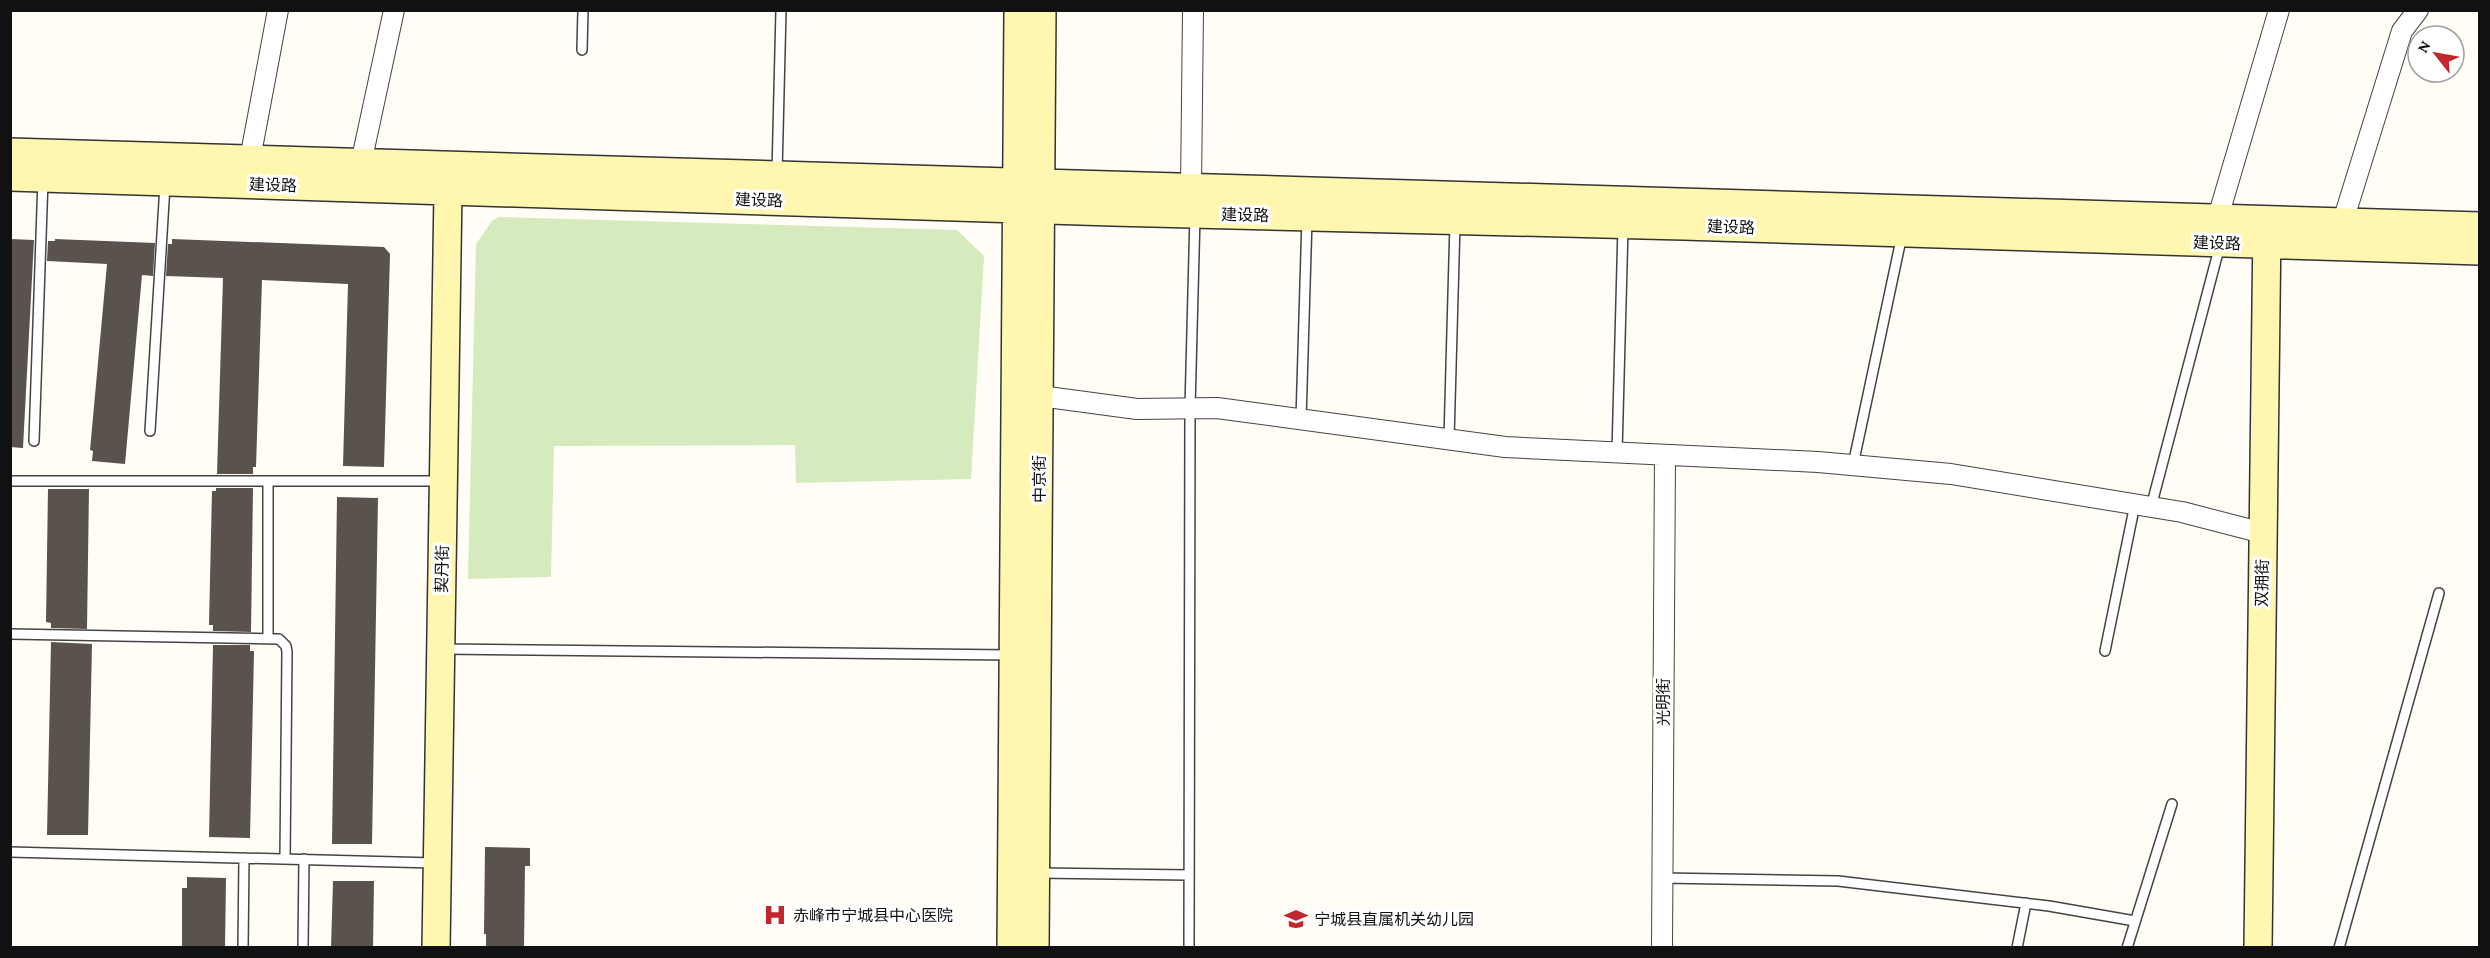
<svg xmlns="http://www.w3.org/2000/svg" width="2490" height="958" font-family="'Crimson Pro','Noto Sans SC',serif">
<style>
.green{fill:#d5ebbd}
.building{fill:#5a524d}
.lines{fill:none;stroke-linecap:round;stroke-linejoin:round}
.lane-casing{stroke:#444;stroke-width:12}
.street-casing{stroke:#444;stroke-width:22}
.secondary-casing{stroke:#333;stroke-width:30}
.lane{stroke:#fff;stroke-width:9}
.street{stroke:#fff;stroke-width:20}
.secondary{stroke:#fff6b0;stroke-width:27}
.labels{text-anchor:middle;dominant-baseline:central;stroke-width:6;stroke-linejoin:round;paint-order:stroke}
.street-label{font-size:16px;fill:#111;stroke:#fff}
.poi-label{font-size:16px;fill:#111;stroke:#fff;text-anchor:start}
</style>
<rect width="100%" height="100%" fill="#fffdf5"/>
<path class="green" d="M499 217 957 230 984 256 971 479 796 483 795 445 554 446 551 577 468 579 476 244 492 221Z"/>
<path class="building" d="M10 239 34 240 23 448 10 447Z
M55 239 155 243 153 276 142 275 125 464 92 461 93 451 90 450 107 264 47 261 48 241H55Z
M172 239 384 247 390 254 384 467 343 466 348 284 262 280 256 467H253V474H217L223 278 166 276 168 244H172Z
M216 488H253L251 632 213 631V625H209L212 491H216Z
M48 489H89L87 629 51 628V623L46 622Z
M337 497 378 498 372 844H332Z
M51 642 92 644 88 835H47Z
M213 645H250V651H254L250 838 209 837Z
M485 847 530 848V866H525L524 948H486V934H484Z
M187 877 226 878 225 948H182V888H187Z
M333 881H374L373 948H331Z"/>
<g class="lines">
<g class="lane-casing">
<path id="lane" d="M582 50 583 10
M777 173 781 10
M1301 420 1307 218
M150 431 165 185
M1449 439 1455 223
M34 441 43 179
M1617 453 1623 227
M1853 465 1902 235
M10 481H440
M2151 507 2220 245
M10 634 279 639 286 646 287 652 285 859
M268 637V481
M443 649 1011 655
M2105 651 2135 504
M10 852 434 863
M1038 873 1189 875
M1662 878 1838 881 2049 906 2135 921
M243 948 244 858
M303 948 304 859
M1189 948 1190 408 1195 215
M2017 948 2026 903
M2127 948 2172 804
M2339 948 2439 593"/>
</g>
<g class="street-casing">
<path id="street" d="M250 159 278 10
M361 163 394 10
M1191 188 1193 10
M2218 217 2279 10
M2343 221 2402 31 2418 10
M1040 396 1137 409 1217 408 1505 447 1818 462 1951 474 2182 512 2263 533
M1662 948 1665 456"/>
</g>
<g class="secondary-casing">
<path id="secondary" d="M10 152 2480 226
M10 177 1112 212 1683 226 2480 251
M436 948 448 191
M1011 948 1018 10
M1035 948 1042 10
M2258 948 2267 226"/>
</g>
<use href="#lane" class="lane"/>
<use href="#street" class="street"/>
<use href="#secondary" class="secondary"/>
</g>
<defs>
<g id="hospital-bare" transform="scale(1.8)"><path d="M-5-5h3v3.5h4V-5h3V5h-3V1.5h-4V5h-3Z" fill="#c4262e" stroke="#fff" stroke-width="2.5" paint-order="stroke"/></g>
<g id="school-bare" transform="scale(1.8)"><path d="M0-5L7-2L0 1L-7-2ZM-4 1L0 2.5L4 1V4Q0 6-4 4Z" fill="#c4262e" stroke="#fff" stroke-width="2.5" paint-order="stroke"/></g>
</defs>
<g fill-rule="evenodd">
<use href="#hospital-bare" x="775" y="915"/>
<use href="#school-bare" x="1296" y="919"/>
</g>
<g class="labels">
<g class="street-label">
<text transform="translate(273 185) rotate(2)">建设路</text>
<text transform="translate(759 200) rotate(2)">建设路</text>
<text transform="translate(1245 215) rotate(1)">建设路</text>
<text transform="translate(1731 227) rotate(2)">建设路</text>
<text transform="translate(2217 243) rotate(2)">建设路</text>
<text transform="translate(1039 479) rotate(-90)">中京街</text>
<text transform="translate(442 569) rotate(-89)">契丹街</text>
<text transform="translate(2262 583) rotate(-89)">双拥街</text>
<text transform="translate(1663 702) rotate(-90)">光明街</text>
</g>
<g class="poi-label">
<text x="793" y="915">赤峰市宁城县中心医院</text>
<text x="1314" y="919">宁城县直属机关幼儿园</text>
</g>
</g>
<rect width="2490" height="958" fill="none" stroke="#111111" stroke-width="24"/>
<g transform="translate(2436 54) rotate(301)"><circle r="28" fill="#ffffff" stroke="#a0a0a0" stroke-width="1.5"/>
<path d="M0-4.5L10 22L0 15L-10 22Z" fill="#c4262e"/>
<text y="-9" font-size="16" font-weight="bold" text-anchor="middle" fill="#111111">N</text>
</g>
</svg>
